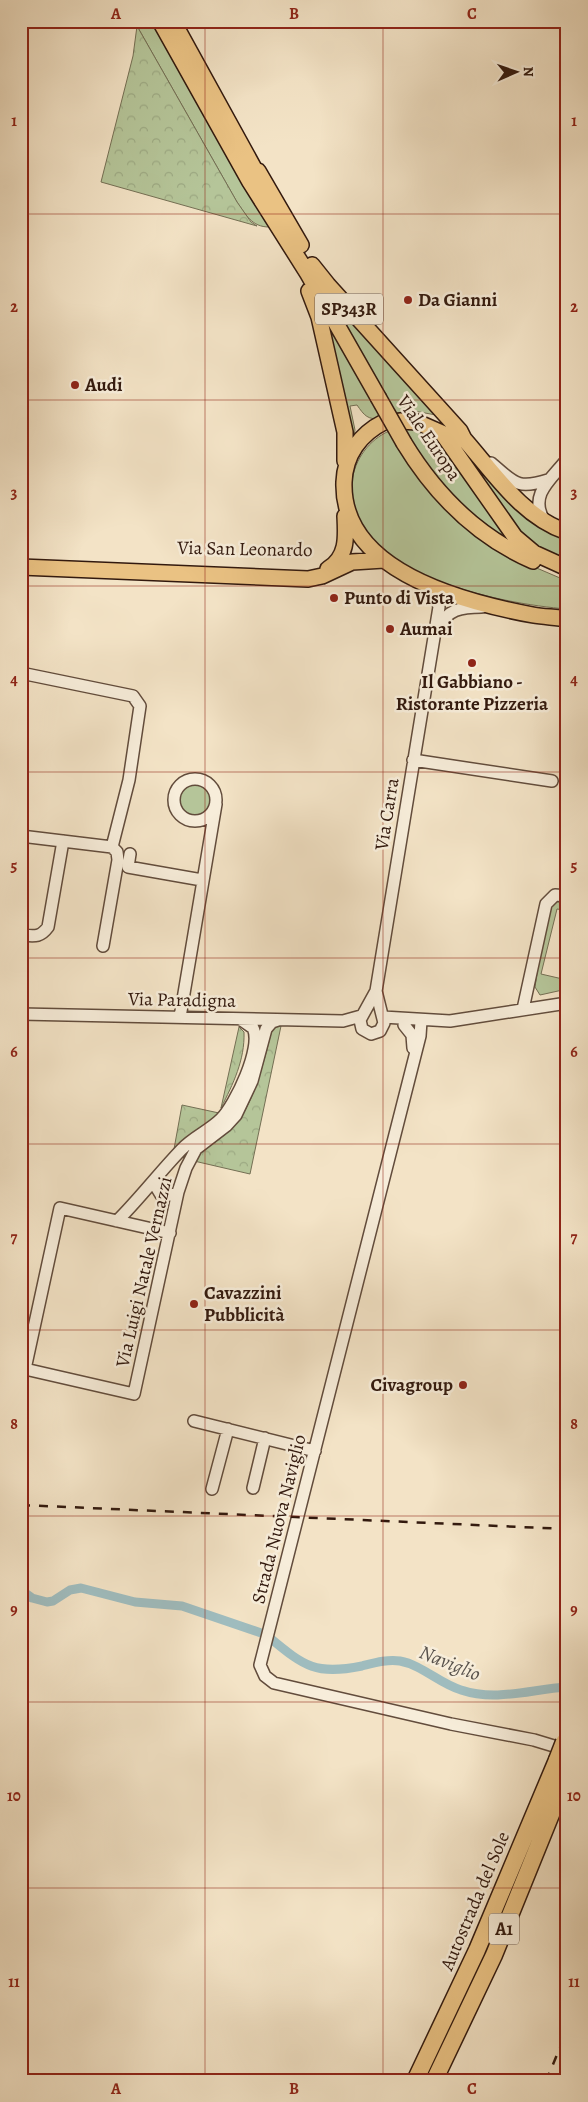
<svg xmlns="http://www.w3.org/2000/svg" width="588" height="2102" font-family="Alegreya,serif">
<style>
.grass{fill:#b5c599;stroke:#746f54}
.forest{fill:url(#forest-crowns);stroke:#746f54}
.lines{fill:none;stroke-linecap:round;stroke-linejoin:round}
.canal{stroke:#9fbcbe;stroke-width:9}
.minor-casing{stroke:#624c3c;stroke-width:14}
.major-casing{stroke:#32190e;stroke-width:18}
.highway-casing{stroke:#32190e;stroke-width:19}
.minor{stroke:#f7edda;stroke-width:11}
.major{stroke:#eac283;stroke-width:15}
.highway{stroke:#eac283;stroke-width:16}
.rail{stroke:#32190e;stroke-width:2.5;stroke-dasharray:9 9;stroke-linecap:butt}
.major-bridge-casing{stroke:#32190e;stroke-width:18;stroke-linecap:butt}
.highway-bridge-casing{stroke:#32190e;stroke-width:19;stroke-linecap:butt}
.major-bridge{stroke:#eac283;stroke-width:15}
.highway-bridge{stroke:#eac283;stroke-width:16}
.grid{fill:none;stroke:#8f2418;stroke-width:1;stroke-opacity:0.55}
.poi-dot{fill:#8f2418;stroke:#f7edda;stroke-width:2}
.labels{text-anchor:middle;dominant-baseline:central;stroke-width:5;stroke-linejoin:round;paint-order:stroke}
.shield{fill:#f7edda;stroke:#6d594b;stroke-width:1}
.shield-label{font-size:18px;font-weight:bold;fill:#32190e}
.poi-label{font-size:19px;font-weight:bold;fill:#32190e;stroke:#f7edda;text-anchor:start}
.street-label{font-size:19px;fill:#32190e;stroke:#f7edda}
.water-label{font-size:20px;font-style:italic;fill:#58524c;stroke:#f7edda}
.neatline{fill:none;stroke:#8f2418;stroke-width:2}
.grid-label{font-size:16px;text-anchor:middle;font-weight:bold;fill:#8f2418}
</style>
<defs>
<pattern id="forest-crowns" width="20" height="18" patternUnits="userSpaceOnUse" patternTransform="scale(1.25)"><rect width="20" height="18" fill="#b5c599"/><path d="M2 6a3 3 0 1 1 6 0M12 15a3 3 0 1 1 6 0" fill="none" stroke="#9ca983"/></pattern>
</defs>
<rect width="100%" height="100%" fill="#f3e3c6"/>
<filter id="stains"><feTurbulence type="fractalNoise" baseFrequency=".004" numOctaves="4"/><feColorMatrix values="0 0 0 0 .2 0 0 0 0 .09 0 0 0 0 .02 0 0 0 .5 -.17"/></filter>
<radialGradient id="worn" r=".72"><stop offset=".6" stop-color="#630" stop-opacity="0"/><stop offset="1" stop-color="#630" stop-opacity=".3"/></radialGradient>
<path class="grass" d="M138 21H153L269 227C252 227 246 215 237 202L137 26Z
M321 284 436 415 414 411 395 413Z
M325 316 382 418C368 421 364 415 357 405L350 406 355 430 354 435Z
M402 425 436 433 512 541 506 540 460 505 420 456Z
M389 431 518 560 567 581V609C501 604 340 573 352 481 355 459 369 440 389 431Z
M453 436 567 538V564L530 546Z
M177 800a18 18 0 1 1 36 0a18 18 0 1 1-36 0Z
M559 900 565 906 564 910 557 909 541 974 567 980V989L540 995 535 987 546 910 552 901Z"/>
<path class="forest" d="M137 26 237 202 251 222 257 226 101 182 133 56Z
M273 1026H281L250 1174 194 1161C204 1146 222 1140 234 1126 255 1103 265 1056 273 1026Z
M239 1027 244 1032C245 1060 233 1084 221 1108Z
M182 1105 219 1113C204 1126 188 1135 174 1149Z"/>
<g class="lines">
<path class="canal" d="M21 1590 32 1598 47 1602 53 1601 70 1590 81 1588 135 1602 182 1606 264 1634
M270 1638C305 1667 316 1675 362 1666 374 1663 387 1659 400 1661 422 1665 440 1684 461 1690 497 1702 531 1689 567 1687"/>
<g class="minor-casing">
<path id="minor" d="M567 344V358
M491 463C514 482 516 490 548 480
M544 520C528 494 553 478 567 459
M438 629C447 609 461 607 482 607
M21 673 133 696 140 706 129 780 112 847 117 852 118 860 103 946
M413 760 552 781
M174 800a21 21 0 1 1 42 0a21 21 0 1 1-42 0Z
M21 836 112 847
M130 854 128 867 202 880
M21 935C34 936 40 938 48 927L63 841
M376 991 384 1023 380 1031 371 1034 362 1029 360 1020 376 991 439 607 436 597 427 585
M523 1009 546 904 555 895 567 896
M21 1014 343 1021 361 1016
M180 1017 216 804
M383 1017 450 1021 567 1003
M421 1021 420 1036 260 1665 265 1676 274 1683 451 1724 534 1740 567 1750
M404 1025 412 1035 413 1048
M156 1178 155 1185 161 1195H172L178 1192
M117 1221C140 1198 159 1173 181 1150 193 1137 209 1131 221 1119 235 1105 263 1047 253 1028L240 1019
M170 1233 60 1208 25 1369 134 1394 178 1192 186 1168 196 1149 226 1126 236 1115 252 1081 266 1029 272 1022 278 1020
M194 1421 315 1451
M253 1488 265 1438
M212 1489 228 1429"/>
</g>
<g class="major-casing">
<path id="major" d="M160 21 250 182 308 274 378 397
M173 21 261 181
M258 171 301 245
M312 265 328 285 460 431 464 439
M309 291 319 317 345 432V461
M400 421 417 422 442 433 515 537 534 553 567 568
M384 422C360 434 345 455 344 482 341 571 463 602 533 615 544 617 555 617 567 619
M455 433 464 439C494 473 522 517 567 532
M404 443C435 494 478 537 533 561
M21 567 308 579 322 576 352 562 384 560
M328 569C348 557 346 536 345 516"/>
</g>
<g class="highway-casing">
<path id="highway" d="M415 2081 477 1950 557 1760
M434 2081 494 1955 567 1775"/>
</g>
<use href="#minor" class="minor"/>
<use href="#major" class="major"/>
<use href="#highway" class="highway"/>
<path class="rail" d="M21 1505 567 1529
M546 2081 567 2031"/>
<g class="major-bridge-casing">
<path id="major-bridge" d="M378 397 404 443"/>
</g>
<g class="highway-bridge-casing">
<path id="highway-bridge" d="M557 1760 564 1742"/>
</g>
<use href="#major-bridge" class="major-bridge"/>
<use href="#highway-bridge" class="highway-bridge"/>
</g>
<path class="grid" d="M205 21V2081M383 21V2081M21 214H567M21 400H567M21 586H567M21 772H567M21 958H567M21 1144H567M21 1330H567M21 1516H567M21 1702H567M21 1888H567"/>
<g class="poi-dot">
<circle cx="408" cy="300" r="5"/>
<circle cx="75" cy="385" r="5"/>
<circle cx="334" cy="598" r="5"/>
<circle cx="390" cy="629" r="5"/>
<circle cx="472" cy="663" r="5"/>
<circle cx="194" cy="1304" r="5"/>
<circle cx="463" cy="1385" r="5"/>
</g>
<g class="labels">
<g class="shield">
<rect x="315" y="293.5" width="68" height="31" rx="4"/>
<rect x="489" y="1913.5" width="30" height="31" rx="4"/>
</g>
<g class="shield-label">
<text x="349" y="309">SP343R</text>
<text x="504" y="1929">A1</text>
</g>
<g class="poi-label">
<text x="418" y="300">Da Gianni</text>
<text x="85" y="385">Audi</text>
<text x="344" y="598">Punto di Vista</text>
<text x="400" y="629">Aumai</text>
<text x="472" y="682" text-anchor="middle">Il Gabbiano -<tspan x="472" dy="22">Ristorante Pizzeria</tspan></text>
<text x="204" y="1293">Cavazzini<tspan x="204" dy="22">Pubblicità</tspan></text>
<text x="453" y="1385" text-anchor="end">Civagroup</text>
</g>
<g class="street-label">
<text transform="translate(429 438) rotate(56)">Viale Europa</text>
<text transform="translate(245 549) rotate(1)">Via San Leonardo</text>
<text transform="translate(387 814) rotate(-81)">Via Carra</text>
<text transform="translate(182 1000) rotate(1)">Via Paradigna</text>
<text transform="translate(144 1272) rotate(-77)">Via Luigi Natale Vernazzi</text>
<text transform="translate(279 1519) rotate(-76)">Strada Nuova Naviglio</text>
<text transform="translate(475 1901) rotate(-67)">Autostrada del Sole</text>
</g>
<g class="water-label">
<text transform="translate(450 1663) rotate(22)">Naviglio</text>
</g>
</g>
<rect width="588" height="2102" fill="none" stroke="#f3e3c6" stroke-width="55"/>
<g transform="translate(516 72) rotate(88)" stroke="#f7edda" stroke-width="4" paint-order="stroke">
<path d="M0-4L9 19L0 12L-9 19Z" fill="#32190e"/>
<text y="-8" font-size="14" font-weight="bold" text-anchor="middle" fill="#32190e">N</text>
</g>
<rect x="28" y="28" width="532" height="2046" class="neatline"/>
<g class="grid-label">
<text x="116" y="19">A</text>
<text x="294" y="19">B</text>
<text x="472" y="19">C</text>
<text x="14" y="126">1</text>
<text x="574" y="126">1</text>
<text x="14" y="312">2</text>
<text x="574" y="312">2</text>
<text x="14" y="498">3</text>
<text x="574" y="498">3</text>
<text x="14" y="685">4</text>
<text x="574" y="685">4</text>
<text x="14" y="871">5</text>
<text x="574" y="871">5</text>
<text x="14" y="1057">6</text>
<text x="574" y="1057">6</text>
<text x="14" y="1243">7</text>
<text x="574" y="1243">7</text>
<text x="14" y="1429">8</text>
<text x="574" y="1429">8</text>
<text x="14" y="1615">9</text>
<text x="574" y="1615">9</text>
<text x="14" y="1801">10</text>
<text x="574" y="1801">10</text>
<text x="14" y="1987">11</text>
<text x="574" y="1987">11</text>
<text x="116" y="2094">A</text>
<text x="294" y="2094">B</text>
<text x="472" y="2094">C</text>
</g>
<rect width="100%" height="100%" filter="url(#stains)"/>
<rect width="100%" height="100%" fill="url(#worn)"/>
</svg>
